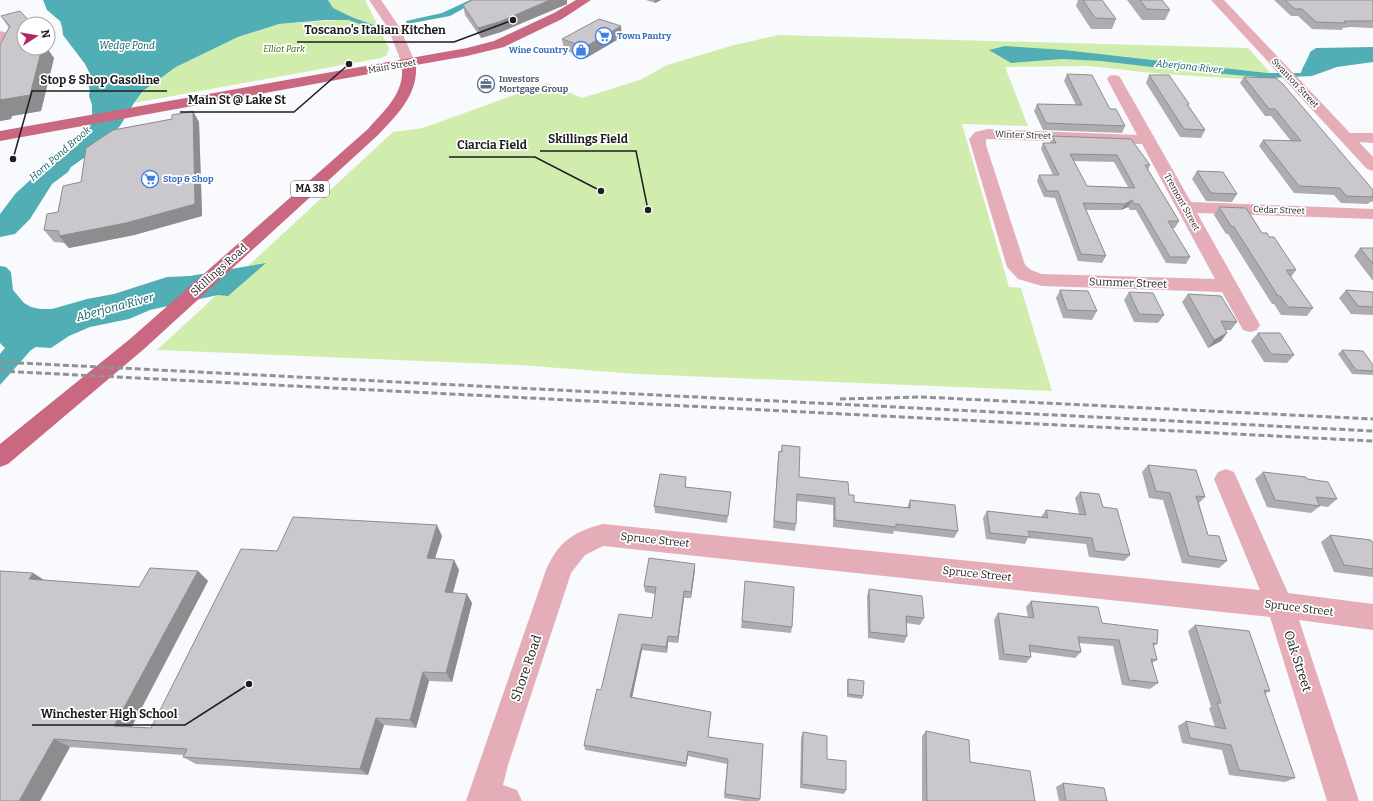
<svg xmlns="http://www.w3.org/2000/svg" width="1373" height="801" font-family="Bitter,serif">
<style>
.green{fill:#d1edae}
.water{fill:#51aeb5}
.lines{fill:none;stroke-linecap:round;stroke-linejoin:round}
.stream{stroke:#51aeb5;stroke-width:3.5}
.minor{fill:#e4adb8;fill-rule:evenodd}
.major{fill:#ca6881;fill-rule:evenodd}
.rail{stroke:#919295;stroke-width:3;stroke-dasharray:6 3;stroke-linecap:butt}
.wall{fill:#aeacaf;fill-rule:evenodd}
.shaded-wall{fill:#8d8c8f}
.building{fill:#cac8cc;stroke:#8d8c8f;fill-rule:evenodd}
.labels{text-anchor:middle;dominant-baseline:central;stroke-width:3.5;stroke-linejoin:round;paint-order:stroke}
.far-shop-label{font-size:9px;font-weight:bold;fill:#366cbe;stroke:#fff;text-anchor:start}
.far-park-label{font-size:9px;font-style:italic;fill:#436100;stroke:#fff}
.far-street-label{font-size:9px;fill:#1e1e20;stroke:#fff}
.far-service-label{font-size:9px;font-weight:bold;fill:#4e5e75;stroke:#fff;text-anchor:start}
.far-water-label{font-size:10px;font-style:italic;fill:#126065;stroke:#fff}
.shield{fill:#fff;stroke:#626263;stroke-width:1}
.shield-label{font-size:10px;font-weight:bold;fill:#1e1e20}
.street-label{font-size:11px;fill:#1e1e20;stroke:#fff}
.water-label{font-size:12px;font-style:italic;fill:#126065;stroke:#fff}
.near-street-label{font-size:13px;fill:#1e1e20;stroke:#fff}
.leader{fill:none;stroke:#1e1e20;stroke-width:1.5}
.callout-dot{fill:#1e1e20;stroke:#fff;stroke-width:1.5}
.callout-label{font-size:12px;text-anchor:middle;font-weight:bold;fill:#1e1e20;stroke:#fff;stroke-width:3.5;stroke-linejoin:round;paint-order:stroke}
</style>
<rect width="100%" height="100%" fill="#f8fafe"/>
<path class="green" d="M328 0H365L389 48 387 55 381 58 134 103 147 88 176 67 238 37 279 24 356 19 332 8Z
M778 35 1248 48 1278 81 1162 74 1088 66 1005 67 1028 126 962 124 1009 287 1021 288 1052 391 637 374 519 365 157 350 393 132 423 128 547 83 582 98 640 80 667 65 734 45Z"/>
<path class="water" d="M43 0H328L333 8 358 20H326L279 24 238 37 176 67 143 91 134 103 120 126 98 148 71 167 68 172 52 184 30 219 15 234 0 237V214L16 193 38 173 77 146 88 133 92 121V105L89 96 90 91 88 83 89 72 85 64 63 35 62 27 60 21 47 10Z
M470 0H479L450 16 407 24 406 21 442 13Z
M1005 46 1064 50 1267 73H1301C1303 65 1308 60 1310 52L1316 48 1373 47V62L1337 67 1312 76 1271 78 1177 70 1101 61 1062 59 1011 63 989 50Z
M266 263 228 296 218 295 150 310 129 319 90 327 69 336 51 348 36 347 31 350 0 385V354L5 348 0 343V266L6 267 11 272 13 290 24 303 31 307 40 309H52L87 299 114 294 167 277 190 276Z"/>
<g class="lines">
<path class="stream" d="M351 19 380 29"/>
<path class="minor" d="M369 0H381L400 28 416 64 414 67 409 68 404 67 402 64 388 28Z
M1211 0H1224L1350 133H1373V143L1359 142 1373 157V171L1367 169Z
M0 31 8 33 10 36 5 49 0 50Z
M1114 75 1119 76 1121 79 1191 202 1373 209V219L1197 213 1260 325 1257 330 1250 332 1243 330 1222 292 1042 286 1018 279 1007 267 969 139 975 132 988 129 1137 135 1107 79 1109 76ZM986 139 1142 144 1215 279 1042 274 1031 270 1025 265 986 145Z
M1226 469 1234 472 1288 593 1373 604V630L1299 620 1359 801H1327L1270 617 603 546 585 555 571 573 508 765 503 785 517 790 522 801H466L546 570C559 541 573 532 603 524L1260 590 1214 479 1218 472Z"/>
<path class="major" d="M576 0H591L562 19 504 47 467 56 416 65C418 95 397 115 378 135L144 349 8 464 0 467V444L130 339 368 129C384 111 404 94 402 68L0 141V131L467 48 494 41 554 13Z"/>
<path class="rail" d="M0 362 1373 431
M0 371 1373 441
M840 399 922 397 1373 419"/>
</g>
<path class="wall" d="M646 0H661L655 3Z
M1078 0H1102L1116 19 1112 29H1091L1076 6Z
M1127 0H1162L1170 10 1165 20H1142Z
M1274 0H1373V28L1350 27 1343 28 1342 30 1312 29 1298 16H1291Z
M567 4 501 32 481 38 465 15 463 5Z
M1 16 24 24 54 58 41 111 12 116 11 119 0 121V45L9 28Z
M622 37 586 58 564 50 562 39Z
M1067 74 1110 109 1125 126 1122 133 1043 130 1034 111 1037 104 1076 105 1064 81Z
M1149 75 1189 104 1188 105 1205 130 1201 138 1180 137 1146 83Z
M1244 77 1373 190V201L1372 202H1370L1368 204 1341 203 1334 195 1294 193 1259 146 1263 140 1291 141 1271 116H1265L1240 83Z
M199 122 202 216 134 235 69 248 64 243 54 242 44 230 81 182Z
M1052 136 1150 165 1148 170 1179 221 1175 228H1172L1190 257 1186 264 1166 263 1136 210H1130L1128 207 1121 210H1086L1106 256 1102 263 1078 261 1055 198 1044 197 1037 181 1039 175H1053L1041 149 1043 143H1050ZM1073 161 1114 162 1128 187 1087 186Z
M1197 171 1237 194 1232 202 1206 201 1192 179Z
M1219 207 1262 233 1296 270 1291 277 1313 308 1307 316 1281 315 1274 304H1272L1228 234H1226L1214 215Z
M1360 248H1373V281L1354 256Z
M1060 290 1097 311 1092 320 1063 318 1056 298Z
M1346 290 1373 292V315L1351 314 1339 298Z
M1129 292 1164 315 1158 323 1134 322 1124 300Z
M1188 294 1237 322 1231 330H1226L1227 333 1221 341 1208 348 1182 302Z
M1258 333 1294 355 1287 363 1264 362 1251 341Z
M1342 350 1373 365V375L1352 374 1338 354Z
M782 445 799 477 849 495 854 502 907 508 910 500 958 531 954 538 894 531 893 534 833 527V505L797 501 796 524 795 531 773 528 778 459 779 451 781 452Z
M1148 465 1205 497 1199 503 1208 535 1227 561 1219 568 1182 563 1163 500 1149 498 1142 472Z
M1263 472 1307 479 1337 499 1328 507 1320 506 1311 513 1267 507 1255 479Z
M686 477V487L731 492 727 523 655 513 654 506Z
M1080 492 1103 507 1130 555 1124 561 1089 557 1086 544 1028 538 1025 544 986 539 983 518 987 511 1041 517 1046 510 1079 514 1075 498Z
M1330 535 1373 543V577L1334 572 1321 542Z
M442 536 435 558 454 560 459 570 453 593 472 603 452 682 429 681 416 728 384 725 368 775 196 764 183 757 184 755 70 747 40 801 33 573 44 580 139 587 198 571 208 581 132 727 151 728 277 551Z
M695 570 691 598H684L678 643 668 642 667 653 642 650 632 697 711 712 708 737 763 744 760 799 759 801H744L724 798 727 764 688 756 686 767 585 750 584 745 601 690 652 618 655 594 645 592 644 586Z
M745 587 792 627 791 633 741 628Z
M869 589 924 618 920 625 906 623 907 636 904 643 868 638 867 596Z
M1031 601 1102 623 1157 644 1153 646 1157 660 1152 663 1158 683 1150 689 1122 685 1113 646 1079 643 1081 652 1075 658 1030 652 1031 657 1026 663 999 660 994 620 998 613 1028 617 1026 607Z
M1195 625 1270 691 1265 694 1295 778 1285 782 1229 775 1222 750 1182 743 1178 726 1186 721 1215 727 1209 708 1211 707 1188 631Z
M848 679 863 696 862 699 847 697V681Z
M926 731 970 762 1035 801H922V736Z
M803 732 827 759 846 790 844 794 800 788 801 738Z
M1063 783 1107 801H1059L1056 787Z"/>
<path class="shaded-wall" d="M550 0H567V4L501 32 481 38 478 28Z
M655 0H661L655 3Z
M621 26 622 37 586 58 585 47Z
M42 48H47L54 58 41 111 12 116 11 119 0 121V100Z
M193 111 199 122 202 216 134 235 69 248 59 236Z
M1132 200 1128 207 1121 210 1125 204Z
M1227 333 1221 341 1208 348 1214 340Z
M437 525 442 536 432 568 427 558Z
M454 560 459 570 450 602 445 592Z
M695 564V570L691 598V592Z
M198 571 208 581 128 733 114 726Z
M33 573 47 582 29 579Z
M684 591V598L678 643V637Z
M467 594 472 603 452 682 446 673Z
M668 636V642L667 653 666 647Z
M642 644V650L631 703 630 697Z
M423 672 429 681 416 728 410 720Z
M376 718 384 725 368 775 360 769Z
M54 739 70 747 40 801H19Z
M688 751V756L686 767V763Z"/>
<path class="building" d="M472 0H550L499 22 478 28 463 5Z
M1083 0H1102L1116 19 1095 18Z
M1140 0H1162L1170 10 1147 9Z
M1285 0H1373V21H1344L1346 23 1316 22 1302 9H1295Z
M20 11 32 24H24V48H42L30 95 0 100V45L10 26 1 16Z
M599 19 621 26 585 47 562 39Z
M1067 74 1092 75 1110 109H1116L1125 126 1046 123 1037 104 1082 105Z
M1149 75H1169L1189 104H1187L1205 130 1184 129Z
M1244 77 1276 78 1283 84 1373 190V195H1372L1373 197 1346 196 1340 188 1299 186 1263 140 1301 141 1275 109H1269Z
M193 111 195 204 126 223 59 236V231L44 230 47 214 58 212 63 186 81 182 86 148 113 130 172 119V115Z
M1052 136 1131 139 1150 165H1145L1179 221H1168L1190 257H1170L1139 204H1134L1132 200 1125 204 1083 203 1106 256 1081 254 1058 191H1047L1039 175H1059L1043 143H1056ZM1070 154 1117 155 1135 188 1087 186Z
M1197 171 1223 172 1237 194 1211 193Z
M1219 207 1246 208 1262 233H1267L1269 237H1274L1296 270H1286L1313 308 1288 307 1280 296H1278L1234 227 1231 226Z
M1360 248H1373V264Z
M1060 290 1088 291 1097 311 1067 310Z
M1346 290 1373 292V307L1358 306Z
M1129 292 1153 293 1164 315 1139 314Z
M1188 294 1221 296 1237 322 1221 321 1227 333 1214 340Z
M1258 333H1280L1294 355 1271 354Z
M1342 350 1363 351 1373 365V371L1356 370Z
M782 445 800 447 799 477 848 482 849 495H854V502L910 508V500L955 505 958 531 896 524V527L835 520V498L797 494 796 524 774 521 779 451 782 452Z
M1148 465 1196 470 1205 497 1196 496 1208 535 1219 536 1227 561 1189 556 1170 493 1156 491Z
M1263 472 1306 477 1307 479 1328 482 1337 499 1316 497 1320 506 1275 500Z
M660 474 686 477 685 487 731 492 728 516 654 506Z
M1080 492 1099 494 1103 507 1117 509 1130 555 1095 551 1092 538 1028 531 1030 537 990 533 987 511 1048 518 1046 510 1086 515Z
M293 517 437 525 427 558 454 560 445 592 467 594 446 673 423 672 410 720 376 718 360 769 183 757 187 749 54 739 19 801H0V571L33 573 29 579 139 587 150 568 198 571 114 726 151 728 241 549 277 551Z
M1330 535 1371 540 1373 543V569L1344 565Z
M649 558 695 564 691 592 684 591 678 637 668 636 666 647 642 644 630 697 711 712 708 737 763 744 760 799 725 794 728 759 688 751 686 763 584 745 597 689 601 690 619 614 652 618 656 587 644 586Z
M745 581 794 587 792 627 742 621Z
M869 589 922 596 924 618 906 616 907 636 870 632Z
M1031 601 1098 607 1102 623 1158 630 1157 644 1153 643 1157 660 1151 659 1158 683 1129 680 1119 640 1078 637 1081 652 1029 645 1031 657 1004 654 998 613 1034 618Z
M1195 625 1249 631 1270 691 1264 690 1295 778 1239 770 1231 745 1190 738 1186 721 1226 729 1217 703H1221Z
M848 679 864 681 863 696 848 694Z
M926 731 969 740 970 762 1030 771 1035 801H927Z
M803 732 827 736V759L846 761V790L802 784Z
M1063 783 1104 788 1107 801H1066Z"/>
<defs>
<g id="supermarket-ring" transform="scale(0.9)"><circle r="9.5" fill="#fff" stroke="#3f7fe0" stroke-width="1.5"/><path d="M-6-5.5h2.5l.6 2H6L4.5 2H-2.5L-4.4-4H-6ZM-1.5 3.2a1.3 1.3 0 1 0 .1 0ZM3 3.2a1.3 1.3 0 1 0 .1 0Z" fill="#3f7fe0"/></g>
<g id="shop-ring" transform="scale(0.9)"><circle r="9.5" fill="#fff" stroke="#3f7fe0" stroke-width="1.5"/><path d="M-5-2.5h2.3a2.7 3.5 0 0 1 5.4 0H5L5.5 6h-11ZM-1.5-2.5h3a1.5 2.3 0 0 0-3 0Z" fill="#3f7fe0"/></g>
<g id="office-ring" transform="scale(0.9)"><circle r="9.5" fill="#fff" stroke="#5c6f8a" stroke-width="1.5"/><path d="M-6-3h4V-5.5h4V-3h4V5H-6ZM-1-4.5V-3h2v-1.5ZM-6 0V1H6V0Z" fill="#5c6f8a"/></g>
</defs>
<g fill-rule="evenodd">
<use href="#supermarket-ring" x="604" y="36"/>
<use href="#shop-ring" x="581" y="50"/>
<use href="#office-ring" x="486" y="84"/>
<use href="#supermarket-ring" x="150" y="179"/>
</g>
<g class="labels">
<g class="far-shop-label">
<text x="617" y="36">Town Pantry</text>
<text x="568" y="50" text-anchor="end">Wine Country</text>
<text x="163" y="179">Stop &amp; Shop</text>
</g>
<g class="far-park-label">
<text x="284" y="49">Elliot Park</text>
</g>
<g class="far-street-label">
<text transform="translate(392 66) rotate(-10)">Main Street</text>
<text transform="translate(1295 83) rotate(47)">Swanton Street</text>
<text transform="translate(1023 135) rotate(2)">Winter Street</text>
<text transform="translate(1182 202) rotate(61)">Tremont Street</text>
<text transform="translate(1279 210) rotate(2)">Cedar Street</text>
</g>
<g class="far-service-label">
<text x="499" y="79">Investors<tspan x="499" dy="10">Mortgage Group</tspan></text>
</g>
<g class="far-water-label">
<text x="127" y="46">Wedge Pond</text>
<text transform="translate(1189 67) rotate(6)">Aberjona River</text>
<text transform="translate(60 154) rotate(-41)">Horn Pond Brook</text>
</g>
<rect class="shield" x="291" y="181" width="38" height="16" rx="3"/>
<g class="shield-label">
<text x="310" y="189">MA 38</text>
</g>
<g class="street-label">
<text transform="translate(219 270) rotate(-42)">Skillings Road</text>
<text transform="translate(1128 283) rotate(2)">Summer Street</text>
<text transform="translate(655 540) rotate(6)">Spruce Street</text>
<text transform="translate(977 574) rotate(6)">Spruce Street</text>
<text transform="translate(1299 608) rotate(7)">Spruce Street</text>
</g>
<g class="water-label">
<text transform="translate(115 307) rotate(-15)">Aberjona River</text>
</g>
<g class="near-street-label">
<text transform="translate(1298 661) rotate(72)">Oak Street</text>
<text transform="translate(526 668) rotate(-71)">Shore Road</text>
</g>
</g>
<path class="leader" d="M513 20L454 42H297M13 159L32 91H167M349 64L294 112H180M648 210L636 151H540M601 191L535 157H449M249 684L185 725H32"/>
<g class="callout-dot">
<circle cx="513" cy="20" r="4"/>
<circle cx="13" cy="159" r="4"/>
<circle cx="349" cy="64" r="4"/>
<circle cx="648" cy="210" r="4"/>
<circle cx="601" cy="191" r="4"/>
<circle cx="249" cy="684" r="4"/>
</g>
<g class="callout-label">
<text x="375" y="34">Toscano's Italian Kitchen</text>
<text x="100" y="84">Stop &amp; Shop Gasoline</text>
<text x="237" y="104">Main St @ Lake St</text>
<text x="588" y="143">Skillings Field</text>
<text x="492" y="149">Ciarcia Field</text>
<text x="109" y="718">Winchester High School</text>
</g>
<g transform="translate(36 36) rotate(78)"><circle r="19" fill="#ffffff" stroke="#a5a5a6"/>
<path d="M0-3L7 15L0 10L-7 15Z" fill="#b32967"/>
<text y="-6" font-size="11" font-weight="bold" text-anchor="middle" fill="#1e1e20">N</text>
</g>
</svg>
